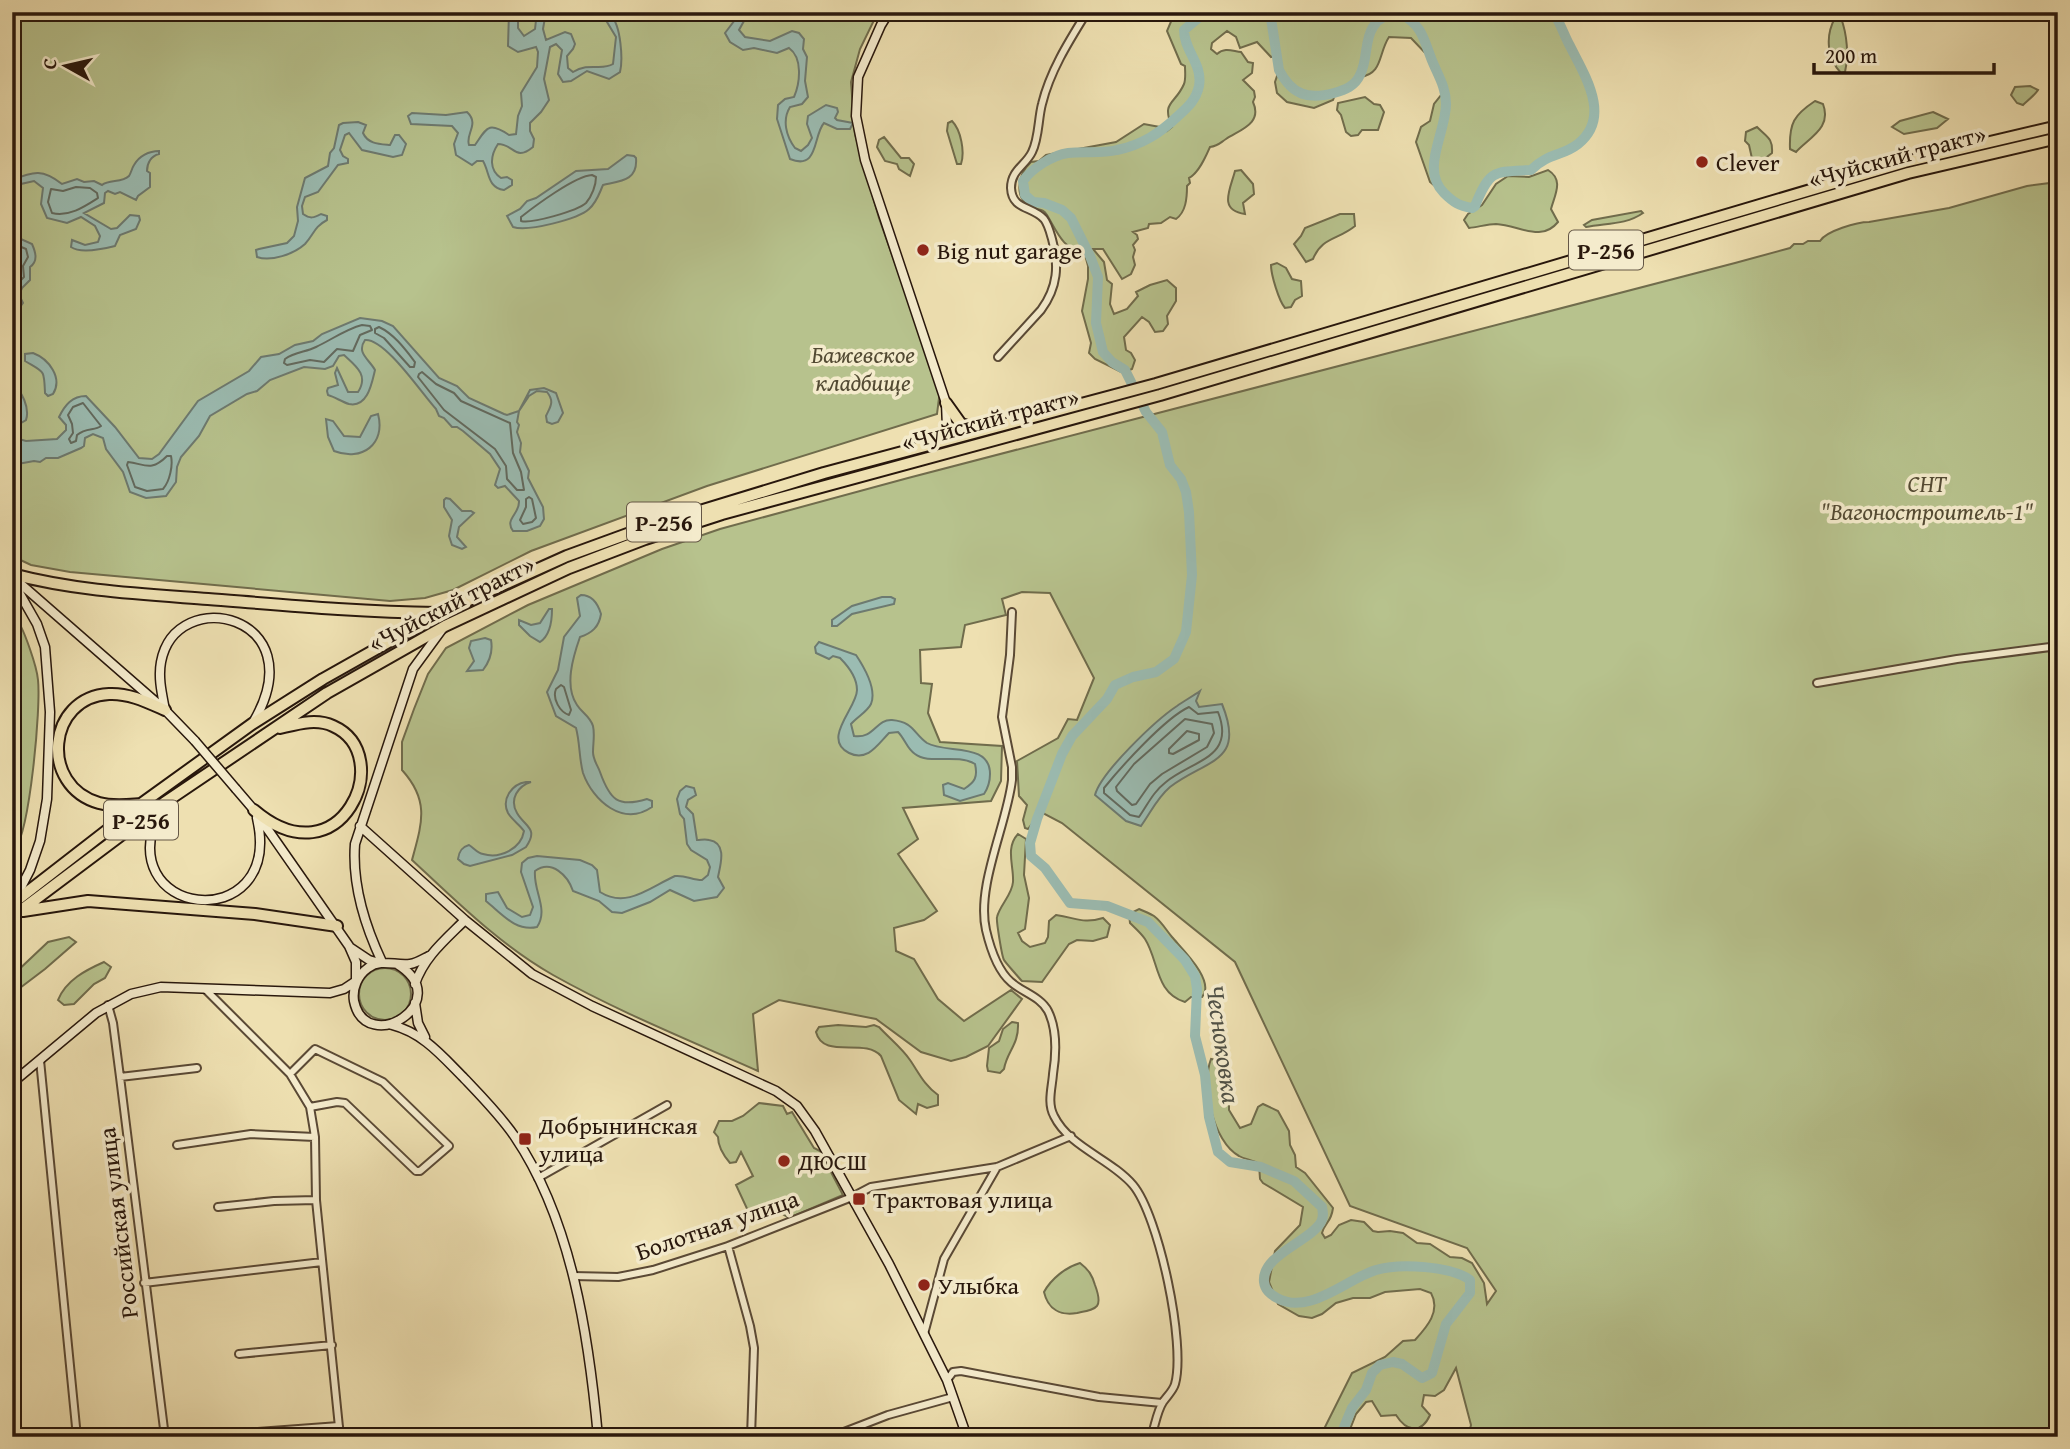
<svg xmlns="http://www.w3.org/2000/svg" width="2070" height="1449" font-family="'Gentium Book Plus',serif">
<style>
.green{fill:#b7c28d;stroke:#706c4c;stroke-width:2}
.water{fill:#9bbcb2;stroke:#6d7a70;stroke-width:2}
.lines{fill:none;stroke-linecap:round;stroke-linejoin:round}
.shore{stroke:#626a5f;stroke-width:2}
.river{stroke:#9bbcb2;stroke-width:10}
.street-casing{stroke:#5a4935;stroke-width:10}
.secondary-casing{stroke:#28170c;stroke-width:11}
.highway-casing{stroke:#28170c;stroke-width:14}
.street{stroke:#f4ebcc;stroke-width:6}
.secondary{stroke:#f4ebcc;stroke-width:8}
.highway{stroke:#eee0b1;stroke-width:10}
.secondary-bridge-casing{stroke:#28170c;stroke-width:11;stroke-linecap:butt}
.secondary-bridge{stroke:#f4ebcc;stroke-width:8}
.poi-dot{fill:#8f2418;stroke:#f4ebcc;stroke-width:2.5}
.labels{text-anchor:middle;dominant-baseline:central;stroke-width:7;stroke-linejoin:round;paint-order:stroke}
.shield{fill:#f4ebcc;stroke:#655746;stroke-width:2}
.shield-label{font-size:23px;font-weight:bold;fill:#28170c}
.street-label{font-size:24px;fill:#28170c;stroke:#f4ebcc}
.poi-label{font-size:24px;fill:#28170c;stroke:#f4ebcc;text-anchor:start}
.park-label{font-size:24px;font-style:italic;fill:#534a33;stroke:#f4ebcc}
.water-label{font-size:26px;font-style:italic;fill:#505146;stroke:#f4ebcc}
</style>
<rect width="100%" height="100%" fill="#eee0b1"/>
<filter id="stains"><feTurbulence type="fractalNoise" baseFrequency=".00286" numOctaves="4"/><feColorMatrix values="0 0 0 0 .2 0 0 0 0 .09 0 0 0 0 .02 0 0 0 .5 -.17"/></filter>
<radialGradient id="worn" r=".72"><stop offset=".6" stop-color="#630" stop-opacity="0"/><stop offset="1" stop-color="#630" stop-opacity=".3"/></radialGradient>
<path class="green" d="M12 12H878L860 49 851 82 855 134 879 218 940 390 937 414 707 486 531 551 453 590 425 598 390 601 70 572 31 565 12 556Z
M1175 12H1553C1560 22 1564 35 1570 46 1585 76 1612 117 1578 144 1563 156 1547 153 1531 170 1493 172 1491 169 1475 206L1472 208 1459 206 1430 182 1416 142 1421 127 1430 121 1434 104 1445 90 1431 59 1411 38 1389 37C1378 54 1383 74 1360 77L1349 88 1336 92 1333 100 1314 108 1287 102 1277 93 1275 82 1279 70 1277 55 1271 57 1257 42 1240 48 1236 37 1227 31 1212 43 1211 49 1217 54C1225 47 1232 51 1241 52L1248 62 1253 63 1252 73 1243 80 1254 91 1255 97 1253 102C1263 124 1239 130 1226 139 1220 143 1218 146 1210 147 1206 156 1199 173 1189 178L1190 183 1187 186C1187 198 1186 212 1176 219L1170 217 1161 223 1149 224 1148 228 1133 232 1137 235 1138 239 1133 245 1135 250 1133 257 1135 265 1131 274 1122 279 1103 249H1093L1104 262 1107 280 1112 284 1110 304 1114 314 1127 309 1138 296 1136 292 1150 285 1167 280 1176 288V301L1167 316 1168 324 1163 331 1155 332 1149 322 1142 317 1124 337 1126 350 1131 353 1135 360 1132 369 1123 373 1095 359 1089 353 1091 343 1082 311 1088 279V266L1084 251C1064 252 1056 230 1047 215 1043 209 1040 210 1034 208 1012 200 1018 174 1031 162L1039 161 1046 155 1116 142 1144 124 1165 128 1167 131 1172 127C1161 101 1175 105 1184 84 1186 79 1185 72 1185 66L1181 64 1167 31Z
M1835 18H1841C1847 34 1849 56 1845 72L1841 73C1827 58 1825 36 1835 18Z
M2030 86 2038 90C2035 95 2027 101 2023 105L2017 103 2011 95 2015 87Z
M1365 97 1374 104 1380 105 1384 112 1378 130H1362L1358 135 1351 136 1346 132 1341 115 1337 110 1338 103Z
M1815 101 1823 104C1832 128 1810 137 1796 152L1790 149C1789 123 1794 115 1815 101Z
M1933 112 1948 119 1937 128 1904 134 1892 127 1900 121Z
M952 121C961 130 965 152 961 164H957L947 131 948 123Z
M1757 127C1767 137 1773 138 1772 153L1759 163H1753L1749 145 1745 141 1746 132Z
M884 137 901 158H909L914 164 910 176 899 169 897 164 885 161 877 147 879 140Z
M1241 170 1253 184 1254 194 1243 203 1245 214C1218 210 1230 190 1235 171Z
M1548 170C1564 180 1555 194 1551 209L1558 222C1541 243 1519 225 1496 224 1488 224 1478 227 1469 228L1464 220 1468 214 1482 205 1496 184 1508 176 1529 177Z
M2058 182V1437H1468L1471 1425 1456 1368 1444 1390 1435 1396 1424 1395 1422 1406 1430 1415C1421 1435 1406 1431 1396 1415L1381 1416 1372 1401 1366 1402 1356 1414 1347 1437H1320L1352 1373 1385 1357 1403 1341 1415 1340C1427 1327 1441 1311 1431 1293L1420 1289 1385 1292 1370 1298H1353L1336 1303 1322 1314 1312 1318 1299 1316 1278 1304 1269 1282 1275 1251 1300 1225 1303 1207 1263 1183 1260 1179 1259 1164C1252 1159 1246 1160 1239 1156 1213 1142 1201 1085 1211 1059L1216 1060 1223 1070 1229 1097V1110L1240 1128 1251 1124 1258 1107 1263 1104 1278 1111 1289 1131 1290 1145 1295 1155 1296 1167 1305 1173 1333 1208C1331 1223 1325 1222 1322 1233L1325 1238 1331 1235 1339 1225 1351 1220 1364 1222 1373 1231 1378 1232 1390 1231 1403 1233 1417 1243 1430 1244 1450 1257 1462 1258 1472 1263 1484 1283 1487 1304 1496 1291 1467 1248 1350 1206 1235 962 1062 823 1041 812 1028 829 1025 828 1023 820 1027 805 1019 796 1017 761 1058 738 1068 719 1077 720 1094 678 1050 593 1022 592 1002 599 1006 615 965 625 961 647 920 650 921 683 932 684 928 713 940 742 1002 746 1001 781 991 801 903 808 918 839 898 854 937 911 924 920 894 928 896 951 914 959 938 999 964 1021 1011 990 1022 999 988 1046 966 1057 951 1061 921 1052 876 1019 779 1000 753 1014 758 1071C689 1040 619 1012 553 975 500 945 456 901 412 860 422 823 430 801 402 770V742L414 709 428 674 446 648 528 605 662 549 720 529 908 478 1735 263 1790 248 1794 244H1803L1808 241H1820C1826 231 1857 222 1869 222L1949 208 2027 186Z
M1641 211 1643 213C1626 225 1606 223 1586 227L1584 225 1592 220Z
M1340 214H1354L1355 226C1338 240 1322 237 1313 259L1306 262 1294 244 1301 236 1305 228Z
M1277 263 1286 268 1292 279 1301 281 1302 296 1295 300 1291 307 1285 308C1279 301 1271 275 1271 265Z
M17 620C24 629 37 667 38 680 41 707 30 830 15 849L12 848V622Z
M1018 834 1026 839 1024 875 1029 898 1025 929 1018 933 1022 941 1030 947 1045 943 1048 937 1049 921 1056 915C1077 918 1083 924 1103 918L1110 925 1107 937 1093 941 1077 940 1069 944 1042 982 1022 981C1020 979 1005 962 1004 960 1002 957 996 920 997 917 1000 905 1012 895 1013 882 1014 866 1005 848 1018 834Z
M1139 909C1144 911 1149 913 1154 916 1162 922 1166 930 1172 937 1182 949 1216 981 1202 997H1191L1185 1002C1155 993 1159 961 1145 939 1141 933 1135 928 1130 923L1129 914Z
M69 937 76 942 45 969 12 994V976L48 942Z
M104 962 111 967 105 978 94 984 74 1004 64 1005 58 1000C66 980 86 970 104 962Z
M359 994a26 26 0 1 1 52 0a26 26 0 1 1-52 0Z
M1012 1022 1018 1023C1019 1045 1007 1051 1004 1069L1000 1073 988 1071 987 1066 989 1048 999 1041 1003 1029Z
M838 1025 866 1027 874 1025 879 1027C889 1038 902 1048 910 1060 919 1073 924 1085 938 1095V1105L927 1108 918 1104 916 1114 899 1100 881 1056C865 1037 823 1060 816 1032L819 1027Z
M759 1103 783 1106 787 1114 792 1112 814 1148 820 1151 843 1195 789 1218 781 1213 783 1206 780 1201 749 1213 736 1185 753 1176 741 1152 736 1162 730 1163C724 1156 718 1147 718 1137L714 1132 719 1121H732L743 1116Z
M1080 1263C1089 1270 1092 1275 1095 1285 1104 1309 1096 1309 1077 1313 1060 1316 1048 1309 1044 1292 1051 1279 1066 1267 1080 1263Z"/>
<path class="water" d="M509 12H518V28L524 36 535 29 537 12H546L543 29 546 40 565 32 571 34 575 44 573 49 567 56 568 68 573 72C589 62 602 71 613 64L616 37 601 12C602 12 610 16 611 16 621 25 623 60 620 72L609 79 587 71 571 81 563 82 558 74 562 50 556 44 550 47 544 79 549 100 541 112 530 123V131L534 139 533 147C515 162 514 144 498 144 490 156 489 170 501 178L507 177 512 180V185L504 190C487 187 490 173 483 161H477L472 165 456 155 454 144 458 133 452 126 411 124 408 116 412 113 446 115 467 112C480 124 465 134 469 145H475C487 128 488 121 509 135L516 134 518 116 522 106 521 93 537 67 538 52 536 47 518 52 508 46Z
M741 12H749L739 30 745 37 770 41 792 31 799 33 804 39 803 49 807 57 805 81 808 97 802 104 790 107C782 120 786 136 795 148L801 151 808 145 812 138 807 124 808 116 826 105 837 108 838 112 835 118 837 120 853 123 850 129H837L824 123C813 135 819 171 790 159L777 119 778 105 785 99 794 97C800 83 803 58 789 48L777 53 754 48 743 50 730 42 725 33Z
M358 122 366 125 363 133C368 144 379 144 390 145L395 135H399L406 144 402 155 393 157 362 150 349 133 345 135 340 150 343 156 348 159V163L338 165 318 192 305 197 302 206 303 214C310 219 314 218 321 214L327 216V220C314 227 314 234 305 244 294 254 271 262 257 257L256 250 259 249 287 243 294 236 298 221 297 207 305 178 328 166 330 153 334 148 339 125 343 123Z
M159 151V154C151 156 147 163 147 171L150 173V187L138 196 136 200 120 192 115 194 108 191 105 193 104 203 84 213 111 229 117 228 130 215 139 216 140 220 136 229 120 235 115 246C103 249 81 254 71 247L72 240 85 245 98 242 100 236 95 226 81 217 67 223 47 218 41 204 43 188 34 181 21 184 12 194V180C34 171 43 169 62 184L77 179 84 182 94 181 102 185C109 179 122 183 129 176 131 173 132 168 134 165 139 156 149 151 159 151Z
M627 155 634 156 636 158C638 181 620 181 603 185 599 194 597 202 589 209 578 219 528 232 513 227L507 216 520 209 527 201 536 198 576 171 608 169Z
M12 235 32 244C36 253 38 261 30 267V280L22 288 19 295 23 303 15 314 12 326V261H16L12 253Z
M360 318 382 321 393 326 439 378 457 386 469 398 504 414 507 415 519 411 530 390 544 388 556 393 563 413 558 422 552 424 547 422 546 416C550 407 555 402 547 392L537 391 529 396 519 411 517 422 519 425 517 432 521 443 520 452 529 471 528 478 543 507 544 519 540 526 527 531H513C504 519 520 514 519 501L505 486 498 488 495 485 500 469 490 454 463 431 457 427H452L444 418 439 416 436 409C422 394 385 338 365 340 356 353 369 359 375 370 372 382 368 408 349 404 342 402 335 397 328 395L327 391 328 388 338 385 335 373 337 368 348 392H358C369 375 356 366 344 355L339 356 333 366 325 369 304 367 270 380 257 391 247 394 210 416 199 436 181 457 177 467 176 482 166 496 146 498 130 492 123 472 106 449 103 438 93 434 85 438 84 446 81 448 58 458H46L40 462 34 461 12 465V437L26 441 57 439 66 430V425L59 417C65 405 72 396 86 396L115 427 139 458 152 459 159 454 198 401 249 371 261 357 279 354 295 345 313 341 322 334Z
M33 353C49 359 63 378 53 394L48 396 45 393C44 369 45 373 25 361V354Z
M12 383C22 391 30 408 26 420L14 427Z
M378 414C386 444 362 462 334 451L328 437 326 419 333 421 344 436 360 437 371 416Z
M446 498 450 499 462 511H471L474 513 459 527 457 537 466 547 462 549 452 545 449 536 452 520 444 507V500Z
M581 595C592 595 598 604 601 614 599 627 592 633 580 637 573 657 564 686 577 705 582 713 590 716 593 726 595 735 593 743 593 752 593 760 598 766 600 772 610 800 618 808 647 799L652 801V807C623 827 593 801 583 773 579 758 580 743 576 728L556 716 547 692 558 670 564 637 580 616 577 598Z
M882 597H891L895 599 894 604 852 614 837 626H832V620L852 606Z
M549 609H552C552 620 551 635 540 642L530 636 519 625V620L531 625 540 623Z
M485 638 491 640C493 651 490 661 483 670L467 671 474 661 469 648 471 641Z
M819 642 856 655C864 667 877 689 871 704 867 712 857 717 851 724L854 736C874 739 876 719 892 720 914 722 913 733 927 743 946 754 990 742 990 774 990 782 988 788 984 794L960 801 944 795 943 785 948 783 964 789C975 782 978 777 975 764 956 753 929 765 915 754 907 749 905 739 898 732L889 733C878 744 868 762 849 753 821 739 857 708 857 690 857 678 848 666 840 658L833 656 829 659 816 653 815 647Z
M1200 691 1196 701 1199 707 1222 704C1246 763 1207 759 1170 787 1157 798 1151 812 1141 826L1126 821 1095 795C1101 772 1156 720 1177 706 1184 701 1193 696 1200 691Z
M526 782H531C518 786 509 799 517 813 525 827 539 828 526 847L512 855 470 866 464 864 458 859C459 851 462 847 469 845 474 848 477 853 483 854 500 859 521 849 524 831 520 825 512 820 508 813 501 799 512 784 526 782Z
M686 786 694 788 696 795 688 800 686 807 693 814 697 840C701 840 705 839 709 840 728 843 720 866 718 877L724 888 717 897 694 901 670 890 650 902 622 913 612 912 599 901 573 891C568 876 552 859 535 871 533 891 549 909 537 927 516 932 502 914 486 901V894L498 892 507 908 522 917 530 915 533 907 521 872 522 863 528 858 537 856 580 860 592 865 597 870 600 892C627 909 650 887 675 876 686 875 692 880 702 880L708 875 710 867 707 860 691 850 687 844 684 819 680 814 677 799 680 791Z"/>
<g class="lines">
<path class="shore" d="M592 175 596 177C596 185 592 196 586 203 577 211 531 224 521 221V217C535 206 575 176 592 175Z
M76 187 90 188 97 193 98 198C84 207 69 217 52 213L48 202 51 189 63 191Z
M12 243 26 249 28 257 23 266 24 277C16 285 10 290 15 302L12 307
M362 325 370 326 372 330 360 335 353 351 337 349 324 362 310 360 287 365 284 363 285 359C295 352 306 352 316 347 331 340 346 329 362 325Z
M379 327C394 334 405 349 415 362L414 367H410L384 338 375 333V329Z
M422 372 436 384 454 393 461 401 510 423 513 453 521 472 524 490H517L507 479 506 466 495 449 444 410 418 377 419 374Z
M83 403 101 426C95 431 86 427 77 435L76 441 71 443 69 439 73 433 72 424 68 415 73 407Z
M167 456H171C173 465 170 481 163 489L147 491 135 487 127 465 128 462C145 464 151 472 167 456Z
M529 497 532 499 536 518 532 522 523 524 520 520 526 507V499Z
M561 685 564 687 571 710 569 715C560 712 552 699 556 689Z
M1189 707 1198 714 1218 712C1236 758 1193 760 1166 782 1153 792 1148 804 1139 817L1130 815 1104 793V788C1121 767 1165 718 1189 707Z
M1185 719 1212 724 1214 733 1207 747 1162 774 1150 784 1136 804 1132 805 1117 791 1116 787 1134 764Z
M1187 731 1199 734V740L1173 754 1169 753V749Z"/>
<path class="river" d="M1203 12 1202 15 1184 30C1184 51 1203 64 1199 86 1196 100 1188 107 1178 116 1160 133 1142 145 1117 150 1101 154 1085 151 1068 153 1053 155 1032 168 1023 181L1025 195 1033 202 1044 203 1062 210 1071 218 1090 256 1098 277 1096 323 1103 352 1112 362 1125 370 1146 412 1162 432 1170 465 1181 479 1186 492 1189 512 1192 575 1186 632 1174 659 1156 672 1133 677 1115 685 1107 699 1072 736 1062 754 1037 819 1030 843 1031 856 1045 868 1070 903 1107 906 1148 922 1185 960 1195 976 1197 989 1195 1036 1205 1075 1209 1117 1218 1152 1230 1162 1261 1167 1294 1181 1322 1207C1323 1212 1324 1217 1321 1222 1311 1241 1261 1255 1264 1282 1265 1290 1270 1294 1277 1298 1309 1316 1346 1279 1376 1270 1400 1263 1451 1266 1470 1280V1293L1446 1324 1432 1373 1422 1378 1402 1364 1393 1362 1380 1365 1372 1373 1366 1390 1352 1408 1340 1437
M1270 12 1279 70C1292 95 1308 100 1334 93 1345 90 1355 86 1360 75 1368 60 1364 41 1373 27 1379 17 1390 13 1401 14 1422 26 1423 37 1431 58 1437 74 1446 86 1446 104 1446 133 1420 169 1444 193 1453 202 1459 206 1472 208L1475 206C1490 169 1494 172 1531 170 1548 153 1563 156 1578 144 1612 117 1585 76 1570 46 1564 35 1560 22 1553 12"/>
<g class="street-casing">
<path id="street" d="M998 357 1041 310C1058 287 1059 265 1052 239 1050 232 1048 224 1044 219 1032 206 1012 210 1011 188 1011 170 1026 165 1032 152 1039 138 1038 119 1042 104 1050 71 1069 41 1087 12
M1012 612 1010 655 1002 717 1012 767V780C1007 824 976 886 986 930 990 947 997 970 1011 982 1022 992 1041 997 1048 1011 1057 1029 1056 1055 1053 1074 1052 1088 1047 1103 1054 1116 1069 1147 1111 1159 1133 1185 1159 1216 1186 1345 1175 1384 1173 1391 1167 1396 1163 1402 1157 1411 1155 1426 1151 1437
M1817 683 1957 659 2058 646
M205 989 290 1074 310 1107 315 1137 316 1200 340 1437
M108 1005 113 1023 120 1077 165 1437
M40 1060 77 1437
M290 1074 315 1049 383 1082 449 1146 420 1171H416L345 1103 337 1102 310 1107
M120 1077 197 1068
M177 1145 251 1134 315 1137
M538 1178 667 1105
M218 1207 274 1201 316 1200
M728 1246 750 1326 754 1348 751 1437
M573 1276 618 1277 653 1270 728 1246 852 1197 871 1187 997 1167 1071 1136
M144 1283 322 1262
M924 1334 944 1259 997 1167
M239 1354 332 1345
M947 1380 953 1372 961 1371 1099 1397 1162 1403
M191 1437 339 1426
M831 1437 888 1415 953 1397"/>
</g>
<g class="secondary-casing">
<path id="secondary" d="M889 12 881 25 858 77 856 116 865 160 946 403 947 427 935 442
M15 579 165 710 195 741
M12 580 37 624 45 647 50 712 47 799 40 841 30 870 15 899
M165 710C162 694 158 678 161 662 176 583 315 615 254 721
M236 789 254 810
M162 806C103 919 285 939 257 818
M360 826 465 920 532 974 592 1006 776 1091 797 1106 815 1131 889 1264 947 1380 967 1437
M351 948 369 960 379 963
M382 962C365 926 352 884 355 844L413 669 443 628
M397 964C458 1001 366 1058 354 1001 352 988 358 975 368 968 381 958 395 966 410 964 417 963 423 959 429 956
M415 984C424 957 445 940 465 920
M415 1003 418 1023 425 1037
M392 1025C423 1033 441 1055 463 1077 481 1096 501 1116 515 1137 572 1221 589 1338 598 1437
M12 1083 96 1013 131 994 161 987 330 993 344 989 356 981V962L349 946 257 814"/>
</g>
<g class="highway-casing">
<path id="highway" d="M946 403 961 424 979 430
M12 574C76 591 142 594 208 599 284 605 360 612 437 613
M141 804C127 805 113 807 99 803 39 786 47 697 109 694 129 693 147 702 165 710
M254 810C341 884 398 755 333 726 316 718 297 724 280 728
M12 904 141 804 252 724 323 679 440 613 567 556 641 529 824 473 1156 384 1905 162 2058 126
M23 911 88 901 255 914 337 926
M12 917 164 803 327 693 445 626 569 568 645 539 722 514 1160 395 1908 173 2058 138"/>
</g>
<use href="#street" class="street"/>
<use href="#secondary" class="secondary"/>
<use href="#highway" class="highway"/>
<g class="secondary-bridge-casing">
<path id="secondary-bridge" d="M195 741 236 789"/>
</g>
<use href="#secondary-bridge" class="secondary-bridge"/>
</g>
<g class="poi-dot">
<circle cx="1702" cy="162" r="7"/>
<circle cx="923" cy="250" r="7"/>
<rect x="518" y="1132" width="14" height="14" rx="3.5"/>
<circle cx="784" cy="1161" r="7"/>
<rect x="852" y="1192" width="14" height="14" rx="3.5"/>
<circle cx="924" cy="1285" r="7"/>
</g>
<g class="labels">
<g class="shield">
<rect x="1569" y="230.5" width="74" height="39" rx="5"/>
<rect x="627" y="502.5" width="74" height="39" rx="5"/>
<rect x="104" y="800.5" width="74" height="39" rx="5"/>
</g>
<g class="shield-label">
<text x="1606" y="250">Р-256</text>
<text x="664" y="522">Р-256</text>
<text x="141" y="820">Р-256</text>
</g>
<g class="street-label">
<text transform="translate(1897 156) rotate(-15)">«Чуйский тракт»</text>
<text transform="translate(990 419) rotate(-15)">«Чуйский тракт»</text>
<text transform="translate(451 603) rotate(-27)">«Чуйский тракт»</text>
<text transform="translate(118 1223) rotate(-97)">Российская улица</text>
<text transform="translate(717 1225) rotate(-19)">Болотная улица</text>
</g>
<g class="poi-label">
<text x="1716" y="162">Clever</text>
<text x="937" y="250">Big nut garage</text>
<text x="539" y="1125">Добрынинская<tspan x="539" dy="28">улица</tspan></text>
<text x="798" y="1161">ДЮСШ</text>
<text x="873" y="1199">Трактовая улица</text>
<text x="938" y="1285">Улыбка</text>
</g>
<g class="park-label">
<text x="863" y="354">Бажевское<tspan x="863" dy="28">кладбище</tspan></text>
<text x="1927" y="483">СНТ<tspan x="1927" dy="28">"Вагоностроитель-1"</tspan></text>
</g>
<g class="water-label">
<text transform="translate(1224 1044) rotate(82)">Чесноковка</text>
</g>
</g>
<rect width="2070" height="1449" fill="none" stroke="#eee0b1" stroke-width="42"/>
<rect x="14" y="14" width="2042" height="1421" fill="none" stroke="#28170c" stroke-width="3.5"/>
<rect x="21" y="21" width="2028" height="1407" fill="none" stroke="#28170c" stroke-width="2"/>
<g transform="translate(66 66) rotate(278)" stroke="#f4ebcc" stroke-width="5" paint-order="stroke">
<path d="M0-5L12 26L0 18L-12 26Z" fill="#28170c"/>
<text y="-10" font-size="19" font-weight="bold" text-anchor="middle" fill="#28170c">С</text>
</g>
<path d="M1814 63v10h180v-10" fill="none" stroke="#28170c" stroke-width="3.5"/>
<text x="1825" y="63" font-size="21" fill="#28170c" stroke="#f4ebcc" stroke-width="5" paint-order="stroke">200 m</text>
<rect width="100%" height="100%" filter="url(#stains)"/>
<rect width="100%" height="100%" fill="url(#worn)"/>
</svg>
